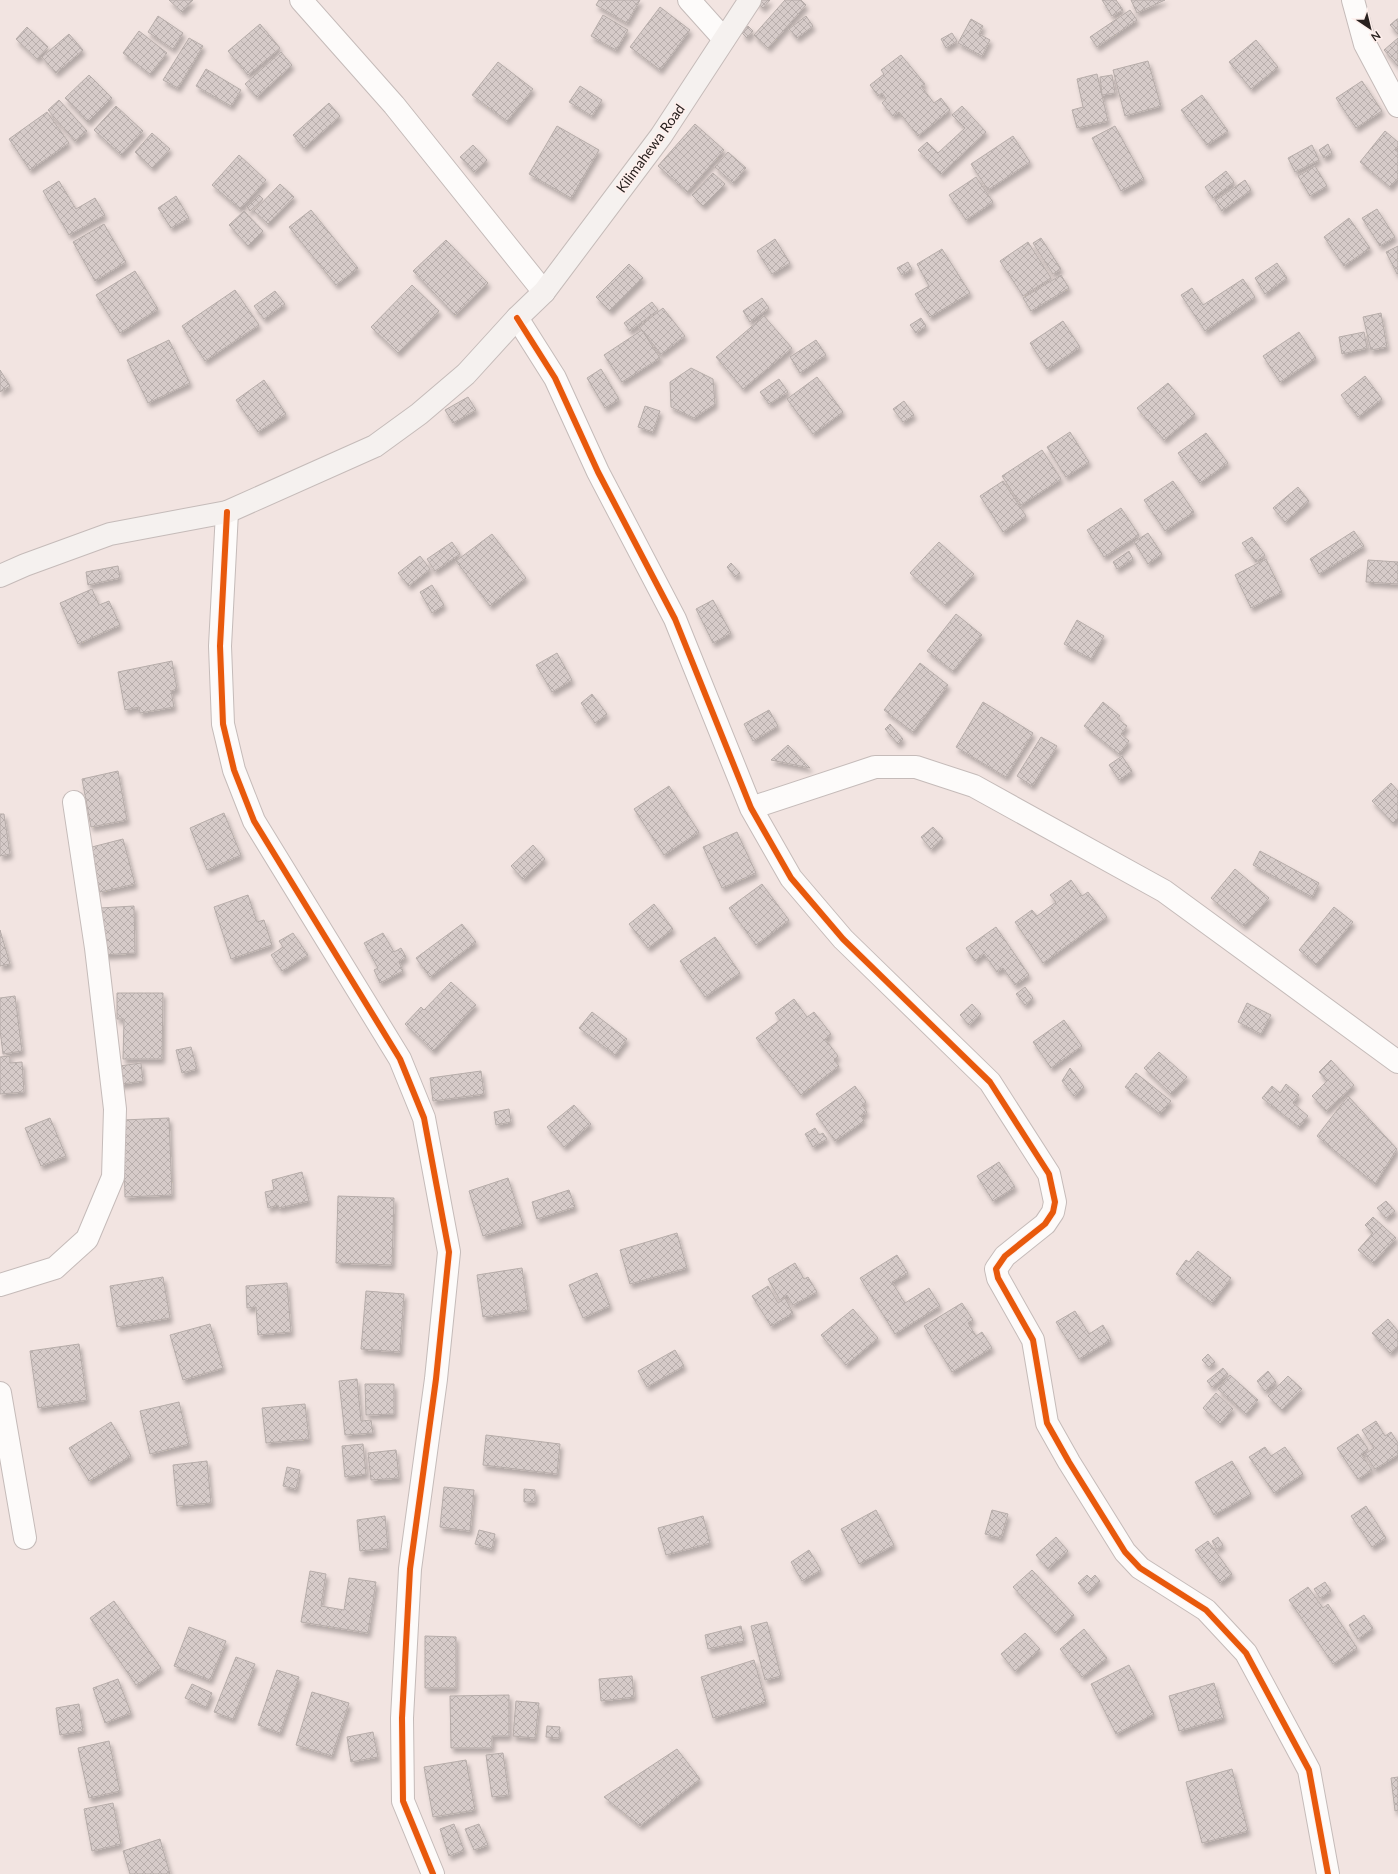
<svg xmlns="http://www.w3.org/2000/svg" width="1398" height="1874" font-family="Lato,sans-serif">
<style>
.building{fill:url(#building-cross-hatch);stroke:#b6aca9;filter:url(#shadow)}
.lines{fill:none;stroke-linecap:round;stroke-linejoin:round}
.street-casing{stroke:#c5bbb9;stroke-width:24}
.secondary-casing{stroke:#c5bbb9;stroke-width:24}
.street{stroke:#fdfbfa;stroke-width:22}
.secondary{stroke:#f5f1ef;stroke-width:22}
.cycleway-casing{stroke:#feefec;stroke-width:8}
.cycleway{stroke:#e8590c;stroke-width:6}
.labels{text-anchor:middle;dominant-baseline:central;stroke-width:3.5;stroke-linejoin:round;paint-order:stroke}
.street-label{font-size:14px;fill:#29211f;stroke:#feefec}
</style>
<defs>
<pattern id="building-cross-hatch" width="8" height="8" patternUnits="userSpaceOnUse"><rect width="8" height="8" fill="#d6cbc9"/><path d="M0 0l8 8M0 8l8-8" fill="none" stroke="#b8aeac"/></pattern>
<filter id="shadow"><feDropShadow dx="2.5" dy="4.5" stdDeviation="2" flood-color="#0004"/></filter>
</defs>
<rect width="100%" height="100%" fill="#f2e4e1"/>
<path class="building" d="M169 0H193L182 12Z
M599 0H640L627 23 596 5Z
M757 0H770L763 8 756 1Z
M785 0H801L806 5 768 48 754 35Z
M1102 0H1116L1123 10 1112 16Z
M1131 0H1165L1137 13Z
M660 7 690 30 660 70 630 47Z
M1130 10 1137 20 1097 47 1090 37Z
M603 15 628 30 616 50 591 36Z
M158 16 183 33 173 49 148 32Z
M806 16 813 26 797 38 789 29Z
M971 19 983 26 979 34 990 40 982 56 958 43Z
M1397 19H1398V34L1390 25Z
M260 24 280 48 248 75 228 51Z
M748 26 753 31 747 38 742 33Z
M27 27 48 47 37 59 16 39Z
M139 31 167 53 150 74 123 53Z
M952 33 957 41 946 48 941 39Z
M69 34 83 50 56 73 42 57Z
M189 38 203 46 178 88 163 80Z
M1398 38V66L1384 50Z
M1256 40 1278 67 1251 89 1229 62Z
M281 52 292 65 257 97 245 84Z
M901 55 925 84 921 86 934 103 941 98 950 110 918 136 899 112 893 116 882 103 886 99 882 93 878 96 870 85 884 74 881 70Z
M1148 61 1161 106 1125 116 1113 70Z
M498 62 533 89 507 121 472 95Z
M206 69 241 90 231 106 196 86Z
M1097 74 1108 121 1077 128 1072 110 1083 107 1077 79Z
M89 75 112 98 88 122 65 98Z
M1112 75 1115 93 1102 95 1100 77Z
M1362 81 1382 111 1356 128 1336 98Z
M580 86 602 100 592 116 569 102Z
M1202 95 1228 131 1207 145 1181 110Z
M59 100 87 131 75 141 48 110Z
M329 103 340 116 304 148 293 135Z
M116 106 143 131 121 155 94 130Z
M962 106 986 132 941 174 918 150 927 142 938 153 965 128 952 115Z
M47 112 69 143 30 170 9 139Z
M695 124 724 150 687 192 658 166Z
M557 126 599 150 571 198 529 174Z
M1115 126 1144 179 1121 191 1092 138Z
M1385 131 1398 142V146L1395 150 1398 152V178L1390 187 1360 162Z
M152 133 170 149 152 168 135 152Z
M1013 136 1030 162 988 190 971 164Z
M1328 144 1332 153 1324 158 1319 150Z
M473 145 487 160 474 172 460 157Z
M1312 145 1319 160 1295 172 1288 158Z
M728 152 746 168 733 183 715 167Z
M239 155 266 180 240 209 212 185Z
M1315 166 1327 186 1310 196 1298 176Z
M1226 171 1234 182 1213 198 1205 187Z
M713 173 725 184 703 206 692 195Z
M976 177 993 202 966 220 949 195Z
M1245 180 1251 190 1222 211 1215 201Z
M59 181 76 209 95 198 105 215 69 235 43 191Z
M280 184 294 197 268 224 254 211Z
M259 195 263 199 250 211 247 207Z
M176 196 189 218 171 228 158 208Z
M1377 209 1395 237 1380 246 1362 218Z
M311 210 358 268 336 285 289 227Z
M244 211 263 231 248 246 229 225Z
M1349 218 1370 248 1344 266 1324 237Z
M104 224 126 262 95 281 73 242Z
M1041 238 1061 269 1053 274 1033 243Z
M775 239 790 263 772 274 757 251Z
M446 240 488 283 455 315 413 271Z
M1028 242 1051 278 1023 296 1000 261Z
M1398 246V273L1397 274 1386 252Z
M942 249 970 293 930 317 915 294 929 286 917 264Z
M908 262 912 269 902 275 897 268Z
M1277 263 1287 278 1265 294 1255 278Z
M629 264 643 278 610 311 596 297Z
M135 271 158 309 120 333 96 295Z
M1061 275 1069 288 1031 311 1023 298Z
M1243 279 1255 297 1205 331 1181 295 1192 288 1203 305Z
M412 285 439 311 398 353 371 327Z
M235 290 259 325 205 361 182 326Z
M275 291 285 304 264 319 254 306Z
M762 298 769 308 750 322 743 311Z
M652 302 658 310 630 331 624 323Z
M663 308 685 336 661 354 639 327Z
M1381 313 1387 347 1371 350 1363 317Z
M764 316 792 348 743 389 716 357Z
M921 318 926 326 916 333 910 325Z
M1063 321 1080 347 1047 369 1030 343Z
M642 330 660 358 622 382 604 355Z
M1299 332 1316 358 1280 382 1263 356Z
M1364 332 1367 348 1342 354 1339 337Z
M169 340 190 383 148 403 127 360Z
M816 340 826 355 800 373 790 357Z
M691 368 713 379 715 404 694 418 671 407 670 382Z
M601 369 619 399 605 408 587 378Z
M0 370 10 386 0 392Z
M1365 376 1382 399 1358 417 1341 395Z
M817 377 843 412 813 434 787 399Z
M779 379 788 392 769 404 760 392Z
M264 380 286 414 258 432 236 400Z
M1168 383 1195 414 1164 440 1137 408Z
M468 397 476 410 453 423 445 410Z
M904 401 914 415 903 422 893 409Z
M645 406 660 411 653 432 638 427Z
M1070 432 1089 462 1066 477 1047 447Z
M1206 433 1228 463 1200 483 1178 453Z
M1042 450 1061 479 1021 505 1002 476Z
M1003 481 1026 516 1003 532 980 496Z
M1173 481 1194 512 1165 531 1144 500Z
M1298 487 1309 501 1285 522 1273 508Z
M1121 508 1139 535 1104 557 1087 530Z
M1354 531 1364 546 1319 574 1310 559Z
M1148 533 1162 554 1148 564 1134 542Z
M492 534 526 578 490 606 456 561Z
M1252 537 1265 555 1256 562 1242 543Z
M452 542 460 554 435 571 427 559Z
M939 542 974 574 945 605 910 573Z
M1129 551 1133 559 1117 569 1113 562Z
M420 556 430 569 409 586 398 573Z
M1266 559 1282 592 1251 608 1235 575Z
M1368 560 1398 562V584L1366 582Z
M731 563 740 573 735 577 727 567Z
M118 566 120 578 88 585 86 572Z
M432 585 444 605 432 613 420 592Z
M92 589 99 605 109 601 120 625 78 644 60 603Z
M713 600 731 633 713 643 696 609Z
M956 614 982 635 953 671 927 651Z
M1077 620 1104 636 1091 659 1064 644Z
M557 653 572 680 552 692 536 665Z
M172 661 177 689 171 691 174 707 140 713 139 707 125 710 118 672Z
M920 663 948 685 913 732 884 710Z
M592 694 607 714 595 723 581 703Z
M983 702 1033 733 1006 777 956 747Z
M1103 702 1120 716 1117 718 1127 726 1121 734 1129 741 1119 754 1084 726Z
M769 710 778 726 753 741 744 724Z
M890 724 903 739 898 744 885 729Z
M1041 737 1057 746 1032 786 1017 776Z
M788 745 810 768 771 760Z
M1122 756 1132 771 1119 780 1109 765Z
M118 771 127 820 91 827 82 779Z
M1391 783 1398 791V818L1393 823 1372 801Z
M669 786 699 832 664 855 634 809Z
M224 813 241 855 207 870 190 828Z
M0 814H4L10 854 0 856Z
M933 827 943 838 931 849 921 837Z
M737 832 756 873 722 888 703 847Z
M123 839 135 884 100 892 88 848Z
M533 845 545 859 523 879 511 866Z
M1260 851 1319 883 1312 897 1253 865Z
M1235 869 1269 898 1244 926 1211 898Z
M1071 880 1082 896 1088 892 1107 917 1043 963 1015 922 1032 910 1037 916 1056 902 1050 895Z
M762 884 789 920 756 945 729 908Z
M248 895 257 922 264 920 272 945 231 959 214 907Z
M654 904 673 929 648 948 629 924Z
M134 906 135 953 101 955 100 908Z
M1334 907 1353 922 1316 965 1299 950Z
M462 924 476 942 430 977 416 958Z
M996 927 1029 975 1015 985 1003 968 997 972 984 954 975 961 966 948Z
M0 930 10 964 0 966Z
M293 933 308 955 282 971 271 955 283 947 279 941Z
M383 933 394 952 401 948 406 957 399 962 403 971 380 983 374 970 378 968 364 943Z
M715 937 740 973 705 997 680 961Z
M451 982 476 1005 433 1051 405 1024 421 1007 424 1010Z
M1025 987 1033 998 1025 1005 1016 994Z
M117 993H163L162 1059H123L124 1019H117Z
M15 996 22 1051 3 1054 0 1030V998Z
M794 999 807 1017 814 1012 831 1034 825 1039 838 1056 834 1060 839 1066 801 1095 756 1038 780 1020 775 1013Z
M1247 1003 1271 1015 1261 1034 1238 1022Z
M972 1004 981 1014 969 1025 960 1015Z
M592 1012 627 1039 615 1055 579 1028Z
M1064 1020 1082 1046 1051 1068 1033 1042Z
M191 1047 197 1069 182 1073 176 1050Z
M1159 1052 1187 1077 1171 1094 1144 1068Z
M10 1056V1063L22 1062 24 1092 0 1094V1057Z
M1331 1060 1354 1085 1326 1111 1312 1096 1327 1081 1319 1072Z
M141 1063 143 1081 115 1085 112 1067Z
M1070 1068 1084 1087 1074 1096 1062 1081Z
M481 1071 484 1094 433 1101 430 1078Z
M1136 1073 1171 1101 1160 1114 1125 1087Z
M1286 1084 1299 1095 1293 1103 1308 1116 1299 1127 1262 1098 1272 1086 1280 1093Z
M855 1086 866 1102 862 1105 867 1112 861 1116 864 1121 835 1141 816 1114Z
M1348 1096 1397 1149 1375 1184 1317 1136Z
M574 1105 591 1124 564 1147 547 1127Z
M509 1109 511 1122 496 1125 494 1112Z
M50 1118 66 1156 41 1166 25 1128Z
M169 1118 172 1195 125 1197 123 1120Z
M815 1128 819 1135 823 1133 827 1139 813 1147 805 1134Z
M999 1162 1015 1187 993 1201 977 1176Z
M302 1172 309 1201 279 1208 278 1205 268 1208 265 1192 274 1190 272 1180Z
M508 1178 523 1224 483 1236 469 1191Z
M569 1190 575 1207 537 1219 532 1202Z
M338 1196 394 1198 392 1265 336 1263Z
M1386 1201 1395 1211 1386 1218 1377 1208Z
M1373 1217 1396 1238 1373 1263 1358 1250 1373 1233 1365 1225Z
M677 1233 687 1268 630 1284 620 1250Z
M1198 1251 1231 1278 1212 1303 1176 1274 1186 1260 1189 1262Z
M897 1255 908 1273 892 1282 905 1303 929 1288 940 1306 895 1334 860 1278Z
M795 1263 804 1279 808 1277 817 1292 793 1305 787 1295 780 1300 768 1279Z
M522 1268 528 1310 483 1317 477 1275Z
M597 1273 610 1306 583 1318 569 1285Z
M163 1277 170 1318 117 1327 110 1286Z
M287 1283 291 1332 258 1335 256 1307 247 1308 246 1286Z
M768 1286 778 1303 785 1298 793 1313 771 1326 752 1296Z
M366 1291 404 1294 400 1352 361 1349Z
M962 1303 973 1320 968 1323 976 1336 982 1332 992 1348 952 1372 924 1326Z
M853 1309 878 1338 846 1365 821 1335Z
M1075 1311 1089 1334 1103 1325 1111 1340 1079 1359 1056 1322Z
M1388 1319 1398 1331V1346L1390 1353 1372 1333Z
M210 1324 223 1368 183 1380 170 1335Z
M79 1344 87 1400 38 1408 30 1351Z
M675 1350 684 1366 647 1387 638 1371Z
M1208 1354 1215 1362 1209 1367 1202 1360Z
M1223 1368 1228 1374 1212 1387 1207 1381Z
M1268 1371 1276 1382 1265 1391 1257 1381Z
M1230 1375 1258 1400 1246 1414 1218 1389Z
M1288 1376 1302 1389 1282 1410 1268 1396Z
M357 1379 361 1421 371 1420 373 1433 345 1435 339 1381Z
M365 1384H394V1414L366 1415Z
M1216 1393 1233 1409 1220 1424 1203 1408Z
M179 1402 189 1444 150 1454 140 1411Z
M305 1404 309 1439 266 1443 262 1408Z
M1376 1421 1385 1436 1391 1432 1398 1443V1455L1375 1469 1365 1454 1374 1448 1362 1430Z
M111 1422 131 1456 89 1481 69 1448Z
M1358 1434 1368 1449 1361 1454 1372 1470 1358 1479 1337 1448Z
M486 1435 560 1444 557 1474 483 1465Z
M363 1444 366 1474 345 1477 342 1446Z
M1265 1447 1271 1456 1285 1447 1303 1474 1274 1493 1249 1457Z
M396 1450 399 1478 371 1480 368 1453Z
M207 1461 211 1503 177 1506 173 1465Z
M1232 1461 1251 1494 1214 1515 1195 1482Z
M287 1467 300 1470 296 1489 283 1486Z
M444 1487 474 1490 470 1531 440 1527Z
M524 1489 535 1490V1502H524Z
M1366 1506 1386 1538 1372 1547 1351 1516Z
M876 1510 894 1545 859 1564 841 1529Z
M992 1510 1008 1514 1001 1538 985 1534Z
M385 1516 388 1548 360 1551 357 1520Z
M703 1516 710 1543 666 1555 658 1528Z
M479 1530 495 1534 492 1549 475 1544Z
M1056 1537 1068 1551 1048 1569 1036 1555Z
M1218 1537 1223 1545 1217 1549 1212 1541Z
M1208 1541 1232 1574 1220 1583 1195 1550Z
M809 1550 821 1570 802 1581 791 1562Z
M1032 1570 1074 1615 1055 1633 1013 1587Z
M310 1571 326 1574 321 1606 344 1610 349 1578 376 1582 368 1633 301 1622Z
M1087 1575 1091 1579 1095 1575 1100 1581 1087 1593 1078 1583Z
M1325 1582 1331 1591 1320 1598 1314 1589Z
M1308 1587 1323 1608 1328 1604 1357 1648 1333 1664 1289 1600Z
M114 1601 161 1668 136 1685 90 1618Z
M1364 1615 1373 1628 1358 1639 1349 1625Z
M767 1622 781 1676 765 1680 751 1626Z
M741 1626 744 1641 708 1649 705 1635Z
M189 1627 226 1641 210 1680 174 1666Z
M1084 1629 1107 1658 1082 1677 1060 1649Z
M1025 1633 1040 1649 1015 1671 1001 1654Z
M425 1636 456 1637V1688H425Z
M236 1657 255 1664 233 1719 214 1712Z
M754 1660 766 1702 713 1718 701 1677Z
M1129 1665 1154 1714 1116 1734 1091 1684Z
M277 1670 299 1677 280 1733 258 1725Z
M632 1676 634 1697 601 1701 599 1679Z
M118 1679 131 1713 105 1723 93 1688Z
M1214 1683 1224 1718 1179 1731 1169 1696Z
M192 1684 212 1693 206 1707 185 1698Z
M312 1692 349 1703 332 1756 296 1745Z
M509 1695V1736H492V1748H451L450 1696Z
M516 1701 539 1703 535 1738 513 1736Z
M79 1704 83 1731 60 1735 56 1708Z
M547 1726 560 1727 559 1738 546 1737Z
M373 1732 378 1757 351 1762 347 1737Z
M109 1741 120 1791 89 1798 78 1748Z
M677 1749 700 1779 640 1826 604 1797Z
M503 1753 509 1795 492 1797 486 1755Z
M466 1760 475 1810 433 1817 424 1767Z
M1232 1769 1248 1831 1202 1843 1186 1782Z
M1398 1777V1810L1395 1811 1391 1778Z
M113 1803 121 1844 92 1851 84 1809Z
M454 1824 464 1850 449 1856 440 1829Z
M479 1824 488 1845 474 1850 465 1829Z
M160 1839 170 1874H130L123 1851Z"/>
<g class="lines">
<g class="street-casing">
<path id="street" d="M301 0 394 105 544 292
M689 0 724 39
M1353 0 1365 44 1398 106
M517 318 555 378 598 472 675 619 751 808 791 878 843 939 990 1082 1049 1174 1055 1202 1053 1212 1045 1224 1005 1256 996 1269 998 1278 1033 1340 1047 1423 1069 1462 1125 1552 1140 1568 1206 1610 1246 1653 1309 1770 1328 1874
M227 512 220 646 223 724 234 770 254 821 400 1059 424 1118 449 1252 436 1379 410 1569 402 1718 403 1801 433 1874
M751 808 875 767H916L974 786 1164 891 1398 1062
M0 1285 55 1268 87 1239 113 1177 115 1109 96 948 74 802
M0 1393 25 1538"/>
</g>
<g class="secondary-casing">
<path id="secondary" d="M0 576 25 565 110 534 227 512 375 446 419 414 466 374 517 318 544 292 661 136 750 0"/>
</g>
<use href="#street" class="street"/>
<use href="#secondary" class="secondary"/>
<g class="cycleway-casing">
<path id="cycleway" d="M517 318 555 378 598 472 675 619 751 808 791 878 843 939 990 1082 1049 1174 1055 1202 1053 1212 1045 1224 1005 1256 996 1269 998 1278 1033 1340 1047 1423 1069 1462 1125 1552 1140 1568 1206 1610 1246 1653 1309 1770 1328 1874
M227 512 220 646 223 724 234 770 254 821 400 1059 424 1118 449 1252 436 1379 410 1569 402 1718 403 1801 433 1874"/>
</g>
<use href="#cycleway" class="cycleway"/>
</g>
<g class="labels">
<g class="street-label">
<text transform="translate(650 148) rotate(-54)">Kilimahewa Road</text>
</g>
</g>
<g transform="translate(1370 28) rotate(145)" stroke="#feefec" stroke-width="3" paint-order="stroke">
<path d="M0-3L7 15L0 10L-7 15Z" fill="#29211f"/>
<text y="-6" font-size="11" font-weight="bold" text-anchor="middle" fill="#29211f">N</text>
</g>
</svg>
